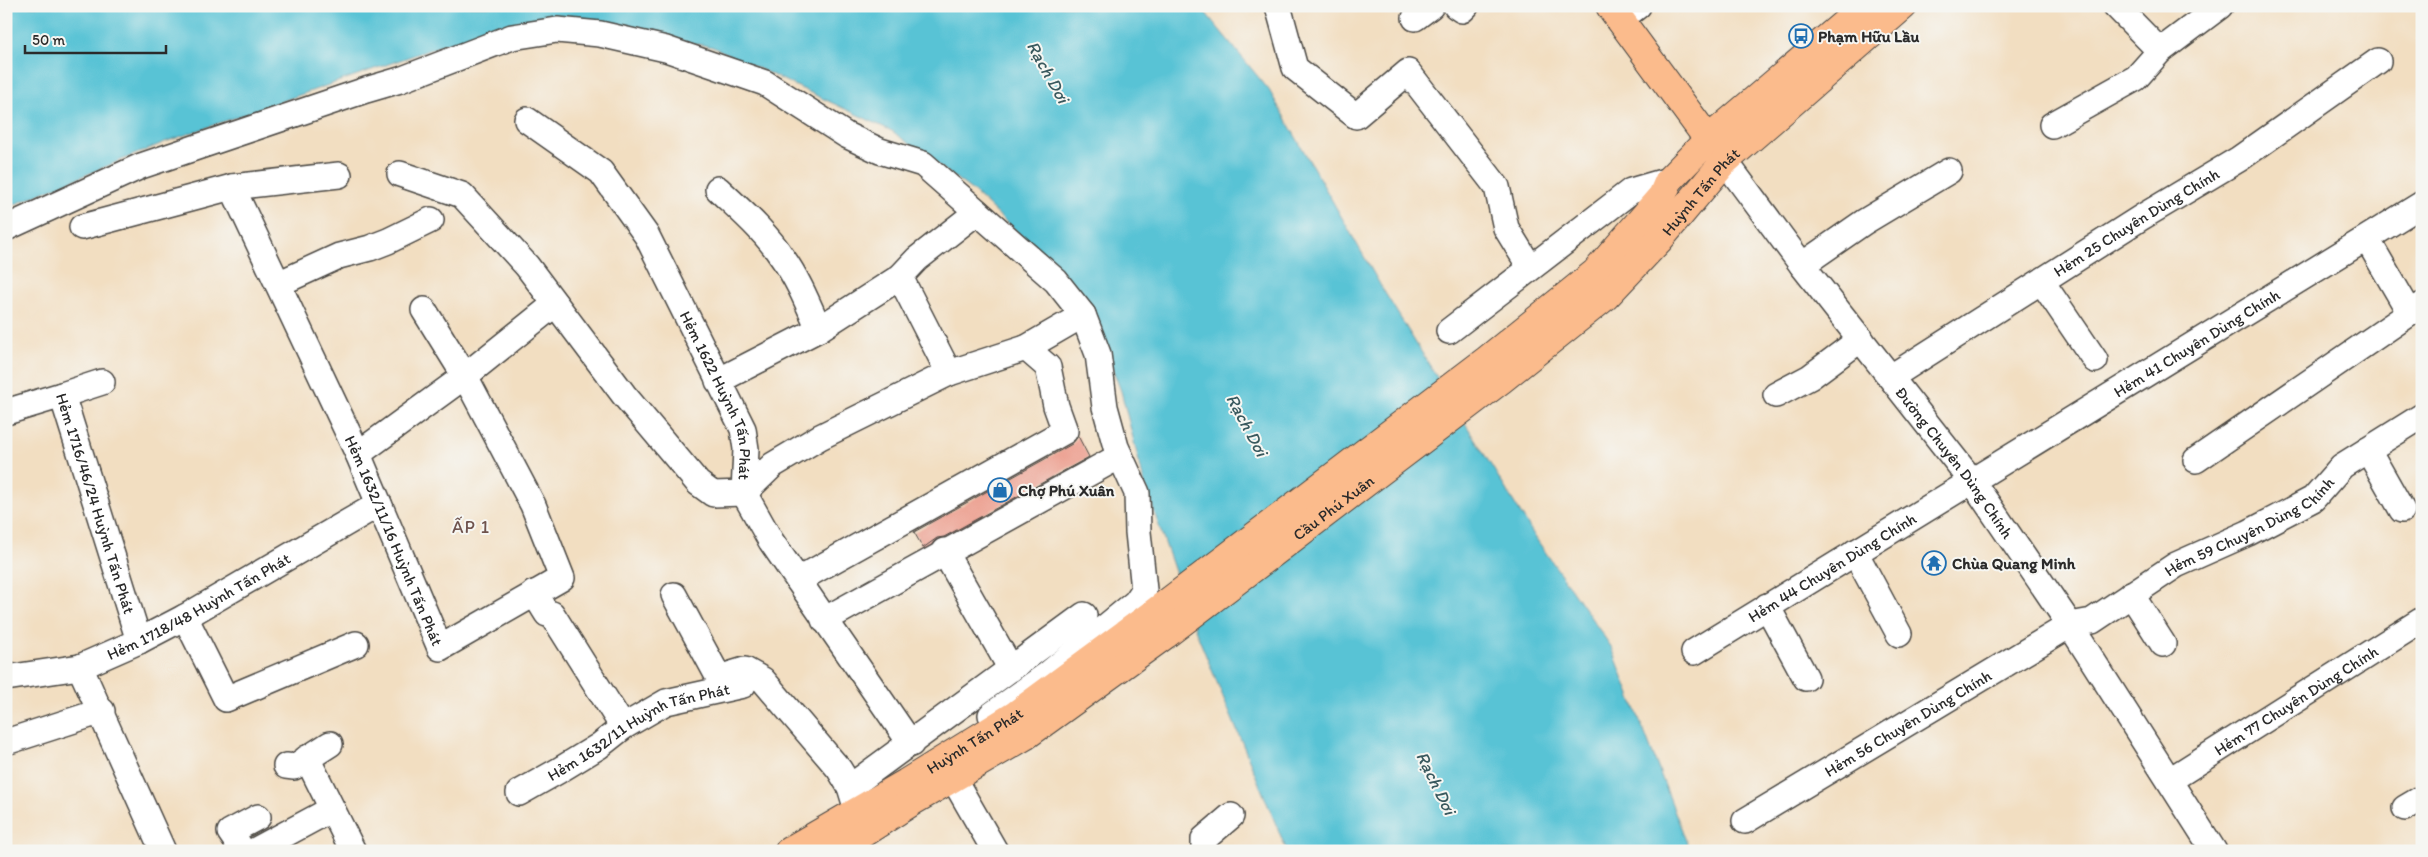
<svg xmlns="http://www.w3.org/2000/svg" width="2428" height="857" font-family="Itim,sans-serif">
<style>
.water{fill:#59c3d5;stroke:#427780}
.building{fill:#ec9d8d}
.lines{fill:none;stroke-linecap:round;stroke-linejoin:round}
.minor-casing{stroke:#494642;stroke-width:28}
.major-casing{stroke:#494642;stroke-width:30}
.minor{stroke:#fff;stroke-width:25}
.major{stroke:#fbbb8c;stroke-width:28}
.labels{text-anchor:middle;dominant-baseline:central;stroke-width:4;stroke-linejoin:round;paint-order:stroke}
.poi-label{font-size:16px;font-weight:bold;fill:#2b2b2b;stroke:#f6f6f2;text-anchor:start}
.street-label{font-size:16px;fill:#2b2b2b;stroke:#f6f6f2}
.water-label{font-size:18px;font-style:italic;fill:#39595e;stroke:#f6f6f2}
.neighbourhood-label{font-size:18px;letter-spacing:1px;fill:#6f534d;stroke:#f6f6f2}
</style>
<rect width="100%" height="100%" fill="#f6f6f2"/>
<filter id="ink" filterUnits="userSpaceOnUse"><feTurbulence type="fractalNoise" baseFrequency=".02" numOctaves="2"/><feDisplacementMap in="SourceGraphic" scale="10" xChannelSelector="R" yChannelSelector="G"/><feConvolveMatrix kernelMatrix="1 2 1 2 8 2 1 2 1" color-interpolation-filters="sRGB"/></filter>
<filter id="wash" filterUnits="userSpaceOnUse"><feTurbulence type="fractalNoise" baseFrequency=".0096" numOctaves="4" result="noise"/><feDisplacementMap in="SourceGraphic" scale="20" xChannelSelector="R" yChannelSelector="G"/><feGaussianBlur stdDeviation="1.12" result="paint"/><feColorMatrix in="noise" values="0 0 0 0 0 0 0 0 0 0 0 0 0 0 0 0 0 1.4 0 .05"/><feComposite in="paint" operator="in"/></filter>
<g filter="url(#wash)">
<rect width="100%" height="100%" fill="#f2dec1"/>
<path class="water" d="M6 6H1200L1269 90 1382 288 1537 540 1612 648 1690 851H1287L1197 634 1146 489 1121 391 1094 321 1049 262 973 191 892 131 713 47 642 33 550 25 446 44 165 142 6 208Z"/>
<g id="blocks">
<path class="building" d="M1078 436 1089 457 944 537 937 538 923 548 914 532 1072 444Z"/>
</g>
</g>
<g filter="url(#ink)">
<use href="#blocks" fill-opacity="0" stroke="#494642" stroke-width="1"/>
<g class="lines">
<g class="minor-casing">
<g id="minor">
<path d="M1278 6 1295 68 1356 116 1408 72 1497 187 1506 228 1530 267"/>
<path d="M1456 6 1462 10 1466 6"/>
<path d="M2116 6 2160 51"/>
<path d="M1415 18 1431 6"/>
<path d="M1620 20 1638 6"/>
<path id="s1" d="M527 120 601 172 647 236 743 429 746 449 744 493 771 541 911 744"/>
<path d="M2052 125 2136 78 2160 51 2220 6"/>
<path id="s2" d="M1725 161 1802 265 1972 481 2070 625 2214 851"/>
<path d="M400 174 462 195 527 266 624 395 698 483 713 494 744 493 773 465 820 437 949 373 1026 348 1048 367 1056 406 1065 431 798 580"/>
<path id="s3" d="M232 187 358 454 440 648 562 578 533 505 465 376 424 310"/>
<path d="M718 189C740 210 765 231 782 257 798 279 808 304 819 329"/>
<path d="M82 227 232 187 339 175"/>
<path d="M6 228 141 166 366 90 400 80 512 37 557 30 600 34 666 49 765 83 846 135 880 151 923 164 1056 281 1083 315 1098 354 1105 407 1116 447 1137 493 1138 532 1144 590 1136 602 1049 673 991 715"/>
<path d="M2367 239 2410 313"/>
<path d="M1802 265 1864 222 1949 171"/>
<path d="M900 277 917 259 977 212"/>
<path d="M2042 282 2095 360"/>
<path d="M278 284 339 256 370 248 388 241 431 220"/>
<path d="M1449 331 1631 191 1669 180"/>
<path d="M1026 348 1083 315"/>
<path id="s4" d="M1891 377 2142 217 2239 159 2378 61"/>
<path d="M718 381 819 329 900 277 949 373"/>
<path d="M62 395 102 382"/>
<path d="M1776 395 1810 377 1861 339"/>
<path id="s5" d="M6 412 62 395 139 641"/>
<path d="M2368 450 2402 510"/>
<path d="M358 454 465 376 555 304"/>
<path d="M2196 460 2422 305"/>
<path d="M944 551 1011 669"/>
<path d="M1855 552 1899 634"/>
<path d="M534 593 547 614H552L623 727"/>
<path d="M2131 594 2163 644"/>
<path d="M674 595 719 678 745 670 763 680 839 769 850 787 857 810"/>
<path d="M1767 606 1806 678"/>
<path d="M185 617 226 699 356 644"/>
<path d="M824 620 1120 456"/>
<path id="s6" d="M1694 652 2422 204"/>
<path d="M80 667 163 851"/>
<path id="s7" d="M6 678 80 667 139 641 185 617 379 504"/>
<path d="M6 742 102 711"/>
<path d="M307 758 353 851"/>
<path d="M286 766 294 767 330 744"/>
<path d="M953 778 995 851"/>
<path id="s8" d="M2170 780 2422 620"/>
<path d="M850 787 1084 615"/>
<path id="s9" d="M519 793 558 771 599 746 623 727 666 702 743 685"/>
<path d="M2405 808 2422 798"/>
<path id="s10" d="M1745 821 2070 625 2092 621 2176 565 2248 533 2313 499 2342 466 2422 416"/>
<path d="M243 851 230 832 258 817"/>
<path d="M254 851 332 809"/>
<path d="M1204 851V839L1231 816"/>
</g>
</g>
<g class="major-casing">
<g id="major">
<path d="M1610 6 1719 154"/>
<path id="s11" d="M789 851 906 783 1014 716 1151 615 1487 360 1595 273 1662 196 1669 180 1709 139 1865 6"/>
<path id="s12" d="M835 851 913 801 1025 736 1165 635 1502 379 1606 296 1658 241 1725 161 1903 6"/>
</g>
</g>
<use href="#minor" class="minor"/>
<use href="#major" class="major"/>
</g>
</g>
<defs>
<g id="bus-ring" transform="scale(1.25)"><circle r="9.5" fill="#f6f6f2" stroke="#1f6fb2" stroke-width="1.5"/><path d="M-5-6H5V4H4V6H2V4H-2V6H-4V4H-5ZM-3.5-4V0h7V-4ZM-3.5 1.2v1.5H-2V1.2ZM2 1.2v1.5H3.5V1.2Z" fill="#1f6fb2"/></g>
<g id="shop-ring" transform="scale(1.25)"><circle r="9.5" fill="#f6f6f2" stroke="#1f6fb2" stroke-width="1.5"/><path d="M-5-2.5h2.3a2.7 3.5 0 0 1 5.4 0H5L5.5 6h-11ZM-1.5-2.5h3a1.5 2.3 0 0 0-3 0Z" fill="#1f6fb2"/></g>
<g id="temple-ring" transform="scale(1.25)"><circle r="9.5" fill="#f6f6f2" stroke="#1f6fb2" stroke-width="1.5"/><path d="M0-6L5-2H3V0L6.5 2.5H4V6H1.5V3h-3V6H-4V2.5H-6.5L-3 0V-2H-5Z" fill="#1f6fb2"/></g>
</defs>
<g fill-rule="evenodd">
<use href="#bus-ring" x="1801" y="36"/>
<use href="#shop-ring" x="1000" y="490"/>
<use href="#temple-ring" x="1934" y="563"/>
</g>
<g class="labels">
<g class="poi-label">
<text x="1818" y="36">Phạm Hữu Lầu</text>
<text x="1018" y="490">Chợ Phú Xuân</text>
<text x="1952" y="563">Chùa Quang Minh</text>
</g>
<g class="street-label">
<text stroke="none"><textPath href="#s12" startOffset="1092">Huỳnh Tấn Phát</textPath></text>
<text stroke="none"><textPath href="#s4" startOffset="290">Hẻm 25 Chuyên Dùng Chính</textPath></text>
<text stroke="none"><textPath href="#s6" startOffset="590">Hẻm 41 Chuyên Dùng Chính</textPath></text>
<text stroke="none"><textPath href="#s1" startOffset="345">Hẻm 1622 Huỳnh Tấn Phát</textPath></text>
<text stroke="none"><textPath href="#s2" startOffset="379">Đường Chuyên Dùng Chính</textPath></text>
<text stroke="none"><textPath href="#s12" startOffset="606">Cầu Phú Xuân</textPath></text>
<text stroke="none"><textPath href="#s5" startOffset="172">Hẻm 1716/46/24 Huỳnh Tấn Phát</textPath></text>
<text stroke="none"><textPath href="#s10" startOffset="586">Hẻm 59 Chuyên Dùng Chính</textPath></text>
<text stroke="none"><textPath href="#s3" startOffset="389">Hẻm 1632/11/16 Huỳnh Tấn Phát</textPath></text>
<text stroke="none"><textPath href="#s6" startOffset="162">Hẻm 44 Chuyên Dùng Chính</textPath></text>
<text stroke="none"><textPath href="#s7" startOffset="208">Hẻm 1718/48 Huỳnh Tấn Phát</textPath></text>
<text stroke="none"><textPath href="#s8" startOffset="149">Hẻm 77 Chuyên Dùng Chính</textPath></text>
<text stroke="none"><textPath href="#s10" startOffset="190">Hẻm 56 Chuyên Dùng Chính</textPath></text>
<text stroke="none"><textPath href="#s9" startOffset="136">Hẻm 1632/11 Huỳnh Tấn Phát</textPath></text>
<text stroke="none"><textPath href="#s11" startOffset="216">Huỳnh Tấn Phát</textPath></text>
</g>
<g class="water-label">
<text transform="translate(1048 72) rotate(61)">Rạch Dơi</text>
<text transform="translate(1247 425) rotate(62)">Rạch Dơi</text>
<text transform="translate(1436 783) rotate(64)">Rạch Dơi</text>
</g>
<g class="neighbourhood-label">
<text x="471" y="527">ẤP 1</text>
</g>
</g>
<rect width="2428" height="857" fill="none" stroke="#f6f6f2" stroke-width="25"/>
<path d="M25 45v8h141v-8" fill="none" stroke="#2b2b2b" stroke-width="2.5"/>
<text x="32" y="45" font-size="15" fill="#2b2b2b" stroke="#f6f6f2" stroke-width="4" paint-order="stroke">50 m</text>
</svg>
